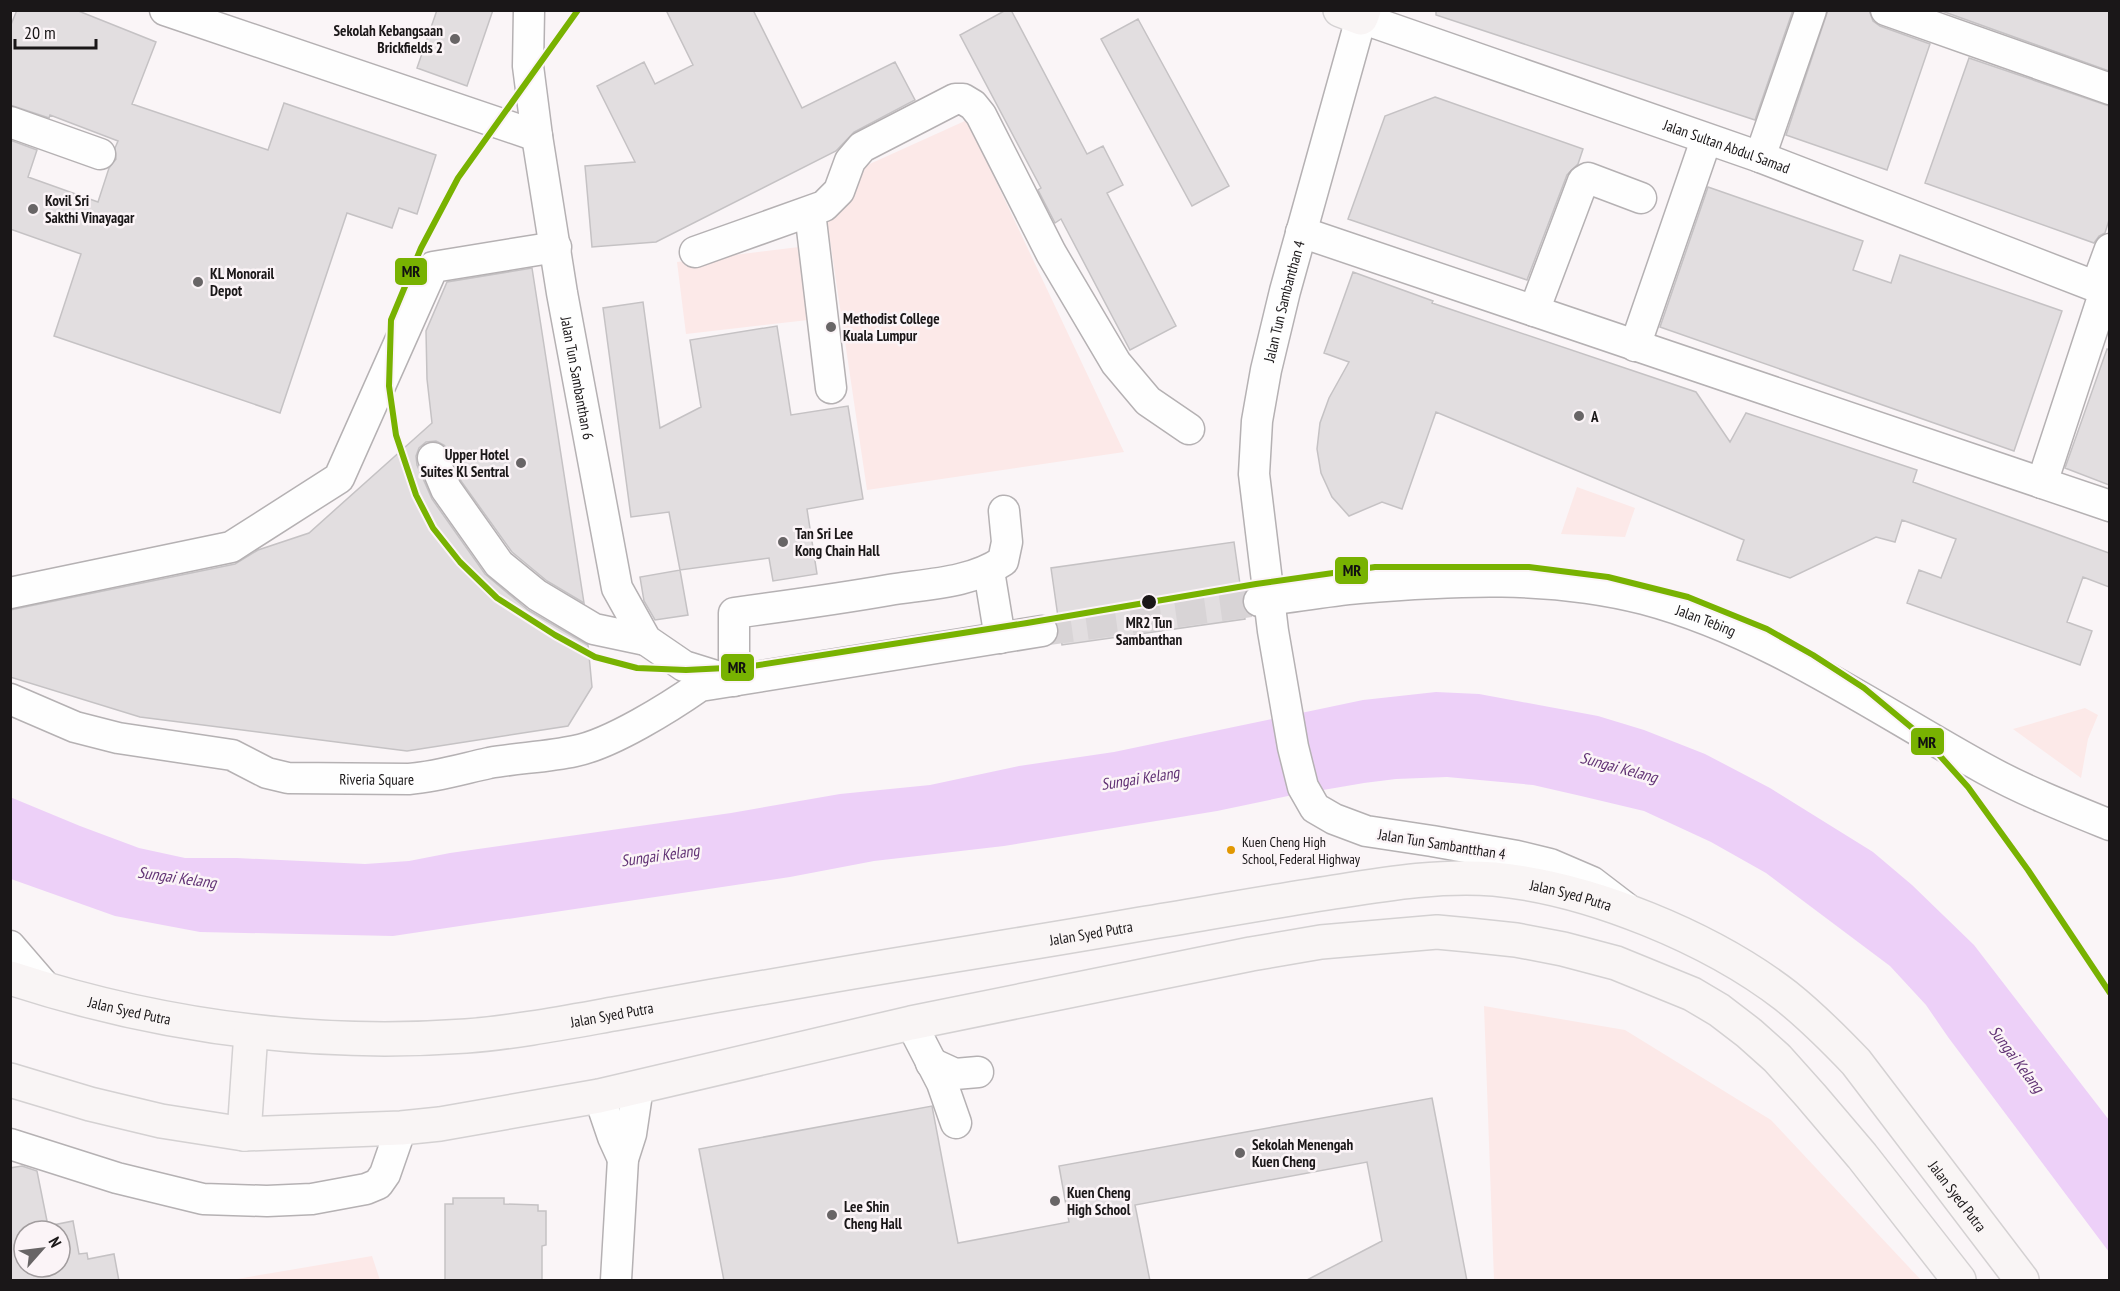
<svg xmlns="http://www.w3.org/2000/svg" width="2120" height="1291" font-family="'PT Sans Narrow',sans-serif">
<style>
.green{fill:#fce9e8}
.water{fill:#edd0f8}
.building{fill:#e2dee0;stroke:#c5c2c4;stroke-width:1.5;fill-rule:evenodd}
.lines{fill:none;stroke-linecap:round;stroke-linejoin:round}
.minor-tunnel{stroke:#d8d4d6;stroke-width:30;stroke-dasharray:30 15;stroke-linecap:butt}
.minor-casing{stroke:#b5b1b3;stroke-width:33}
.major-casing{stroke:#d4d1d2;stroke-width:36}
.minor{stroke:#fefefe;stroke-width:30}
.major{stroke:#f9f5f5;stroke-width:33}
.metro-1-casing{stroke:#fbf4f7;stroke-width:10}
.metro-1{stroke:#78b201;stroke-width:6}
.poi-dot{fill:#686566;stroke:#fbf4f7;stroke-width:2}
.stop-dot{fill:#1a1718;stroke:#fbf4f7;stroke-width:2}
.bus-dot{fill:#e19802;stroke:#fbf4f7;stroke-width:2}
.labels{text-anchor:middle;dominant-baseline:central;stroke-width:5;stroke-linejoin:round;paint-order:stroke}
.bus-label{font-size:14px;fill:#1a1718;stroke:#fbf4f7;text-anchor:start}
.poi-label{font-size:15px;font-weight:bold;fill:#1a1718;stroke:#fbf4f7;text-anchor:start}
.street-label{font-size:15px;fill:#1a1718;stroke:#fbf4f7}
.stop-label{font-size:15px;font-weight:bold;fill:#1a1718;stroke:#fbf4f7}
.water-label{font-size:16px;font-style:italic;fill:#613274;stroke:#fbf4f7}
.line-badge{stroke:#fbf4f7;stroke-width:2}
.pale-badge-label{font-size:16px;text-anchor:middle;font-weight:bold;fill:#111}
</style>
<rect width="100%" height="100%" fill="#faf5f7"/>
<path class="green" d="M967 120 1124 452 867 490 827 220 852 172Z
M799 247 808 320 686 334 677 262Z
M1577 487 1635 508 1625 537 1561 534Z
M2085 708 2098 715 2088 739 2081 778 2013 729Z
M1484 1006 1625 1030 1771 1120 1921 1280H1494Z
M372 1256 380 1280H231Z"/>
<path class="water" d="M1436 692 1479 694 1517 701 1598 716 1644 730 1705 754 1770 788 1873 852 1912 885 1974 945 2109 1120V1252L1948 1037 1926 1005 1890 966 1766 873 1711 842 1644 811 1581 796 1533 785 1447 777 1396 779 1364 783 1288 796 1217 811 1004 846 874 861 790 877 393 936 200 932 115 916 11 879 10 797 80 826 139 848 185 858H237L365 864 409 861 450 853 731 813 840 794 930 785 1019 766 1114 752 1363 700Z"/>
<path class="building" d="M17 10H76L156 42 132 104 268 150 284 103 436 155 417 214 399 208 392 228 347 213 280 413 54 336 81 254 10 229V140L37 150 28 177 98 202 109 168 116 159 115 148 118 141 50 115 49 118 10 105V27Z
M437 10H493L467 86 417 68Z
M666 10H753L802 108 895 62 915 100 854 132 836 151 656 242 592 247 585 166 635 162 597 86 644 62 655 84 693 65Z
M1006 10H1011L1087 154 1103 146 1123 185 1107 193 1176 326 1130 350 1061 219 1055 223 1038 190 1041 188 960 35Z
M1436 10H1793L1755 120 1436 15Z
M1828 10H1869L1873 21 1880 26 1930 44 1887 170 1786 135Z
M1939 10H2109V71Z
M1138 19 1229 186 1192 206 1101 39Z
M1969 58 2109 106V220L2105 233 2099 236 2094 243 1925 183Z
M1435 97 1583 149 1578 164 1567 175 1527 280 1348 219 1385 116Z
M1708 187 1863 241 1853 270 1891 283 1900 255 2062 311 2014 451 1660 327Z
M532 268 584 603 547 581 512 552 461 481 449 451 444 445 436 441 426 442 419 448 416 456 417 465 432 499 485 574 528 610 588 645 592 687 568 726 407 751 140 717 10 677V610L235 564 258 550 309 533 432 423 427 379 426 331 447 282Z
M1353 272 1433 301 1432 303 1696 392 1730 442 1746 413 1917 470 1913 482 2109 553V587L2083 577 2067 622 2092 631 2080 665 1907 603 1919 570 1941 578 1956 539 1902 520 1895 542 1876 537 1790 578 1737 560 1744 540 1436 412 1402 509 1382 502 1349 516 1332 497 1321 473 1317 449 1320 423 1329 398 1349 362 1324 353Z
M643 302 660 428 701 407 690 340 777 326 791 415 848 406 863 499 807 509 817 574 773 581 769 558 680 570 669 512 631 517 603 308Z
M2107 349 2109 350V485L2065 468Z
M1234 542 1245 619 1062 645 1051 568Z
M680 570 688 615 655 620 644 601 640 577Z
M1432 1098 1467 1281H1305L1382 1241 1367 1162 1135 1205 1150 1281H724L699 1149 932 1106 958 1243 1069 1222 1059 1166Z
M22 1166 37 1171 48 1226 73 1221 79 1254 87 1253 88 1259 114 1254 119 1281H10V1168ZM24 1231H60V1267H24Z
M453 1198H504V1204L538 1205V1211H546V1245L542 1246V1281H445V1204H453Z"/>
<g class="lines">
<path class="minor-tunnel" d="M1042 631 1259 601"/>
<g class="minor-casing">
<g id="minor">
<path d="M165 10 537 136"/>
<path id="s1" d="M529 10 528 66 537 136 562 293 617 588 646 640 684 666 729 680"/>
<path d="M1886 10 2110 89"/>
<path d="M10 122 100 154"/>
<path d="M1760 157 1811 10"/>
<path d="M810 212 831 388"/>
<path d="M1301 232 2110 506"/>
<path d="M695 252 824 206 839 191 850 161 862 147 955 99H963L973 105 981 115 1051 253 1116 363 1148 401 1189 429"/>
<path d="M2096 287 2110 249"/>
<path d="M1534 311 1583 181 1588 178 1641 198"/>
<path d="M1635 346 1706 140"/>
<path d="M433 458 446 489 499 564 537 595 594 629 646 640"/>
<path d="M2042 483 2105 291"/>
<path d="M989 571 1000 638"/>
<path d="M10 593 231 547 339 478 433 267 556 247"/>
<path id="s2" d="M1259 601C1293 597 1326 591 1359 588 1454 580 1550 575 1644 599 1768 632 1874 708 1985 769 2025 791 2068 808 2110 825"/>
<path d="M734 681V613C786 606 838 599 889 590 927 584 971 583 1003 561L1007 542 1004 511"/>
<path id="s3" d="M10 699 75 727 118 738 232 755 267 773 288 778 409 779C436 777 462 769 489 763 518 758 547 757 575 751 611 744 670 707 700 686L1042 631"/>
<path id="s4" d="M1626 908 1592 882 1550 864 1517 856 1432 841 1366 831 1334 819 1315 808 1303 787 1293 747 1273 631 1254 474 1257 421 1266 370 1285 291 1361 18 1760 157 2110 292"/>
<path d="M10 946 48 990"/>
<path d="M911 1023 942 1083 956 1123"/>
<path d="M931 1063 955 1074 978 1072"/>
<path d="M599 1096 613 1137 623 1159"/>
<path d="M10 1144 117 1178 203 1199 267 1201 312 1199 366 1189 378 1184 385 1174 401 1128"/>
<path d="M616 1280 623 1159 631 1134 638 1087"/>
</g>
</g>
<g class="major-casing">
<g id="major">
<path d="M1340 10 1361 18 1364 10"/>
<path id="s5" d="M10 978C158 1026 311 1047 466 1036 517 1032 568 1022 619 1013 685 1001 752 989 818 978 926 959 1034 943 1141 924 1208 913 1274 901 1341 891 1391 883 1443 875 1494 879 1590 888 1711 938 1786 996 1811 1016 1834 1039 1856 1062L2022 1280"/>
<path d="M10 1080 90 1104 161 1121 244 1134 401 1128 440 1124 599 1096 911 1023 1251 954 1321 942 1437 932 1469 935 1516 940 1563 949 1616 963 1692 994 1719 1010 1749 1033 1777 1058 1811 1096 1862 1156 1959 1280"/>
<path d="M244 1134 251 1032"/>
</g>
</g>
<use href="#minor" class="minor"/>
<use href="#major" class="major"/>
<g class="metro-1-casing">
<path id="metro-1" d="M578 10 458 178 421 248 391 320 389 386 396 435 416 495 433 528 460 562 497 598 555 635 595 657 637 668 686 670 746 667 1027 623 1256 584 1375 567H1529L1608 577 1688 597 1767 629 1813 655 1864 688 1923 737 1968 787 2028 870 2110 993"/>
</g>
<use href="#metro-1" class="metro-1"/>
</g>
<g class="poi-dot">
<circle cx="455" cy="39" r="6"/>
<circle cx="33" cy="209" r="6"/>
<circle cx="198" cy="282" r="6"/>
<circle cx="831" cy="327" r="6"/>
<circle cx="1579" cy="416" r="6"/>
<circle cx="521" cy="463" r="6"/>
<circle cx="783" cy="542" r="6"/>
<circle cx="1240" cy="1153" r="6"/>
<circle cx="1055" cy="1201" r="6"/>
<circle cx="832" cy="1215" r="6"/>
</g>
<circle class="stop-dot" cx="1149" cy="602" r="8"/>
<circle class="bus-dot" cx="1231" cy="850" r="5"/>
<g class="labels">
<g class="bus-label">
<text x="1242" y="842">Kuen Cheng High<tspan x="1242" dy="17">School, Federal Highway</tspan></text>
</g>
<g class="poi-label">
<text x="443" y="30" text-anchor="end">Sekolah Kebangsaan<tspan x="443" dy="17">Brickfields 2</tspan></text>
<text x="45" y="200">Kovil Sri<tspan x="45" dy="17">Sakthi Vinayagar</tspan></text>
<text x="210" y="273">KL Monorail<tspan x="210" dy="17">Depot</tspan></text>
<text x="843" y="318">Methodist College<tspan x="843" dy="17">Kuala Lumpur</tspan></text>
<text x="1591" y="416">A</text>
<text x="509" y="454" text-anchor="end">Upper Hotel<tspan x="509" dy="17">Suites Kl Sentral</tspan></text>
<text x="795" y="533">Tan Sri Lee<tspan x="795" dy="17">Kong Chain Hall</tspan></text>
<text x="1252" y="1144">Sekolah Menengah<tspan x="1252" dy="17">Kuen Cheng</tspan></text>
<text x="1067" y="1192">Kuen Cheng<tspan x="1067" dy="17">High School</tspan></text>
<text x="844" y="1206">Lee Shin<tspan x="844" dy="17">Cheng Hall</tspan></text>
</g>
<g class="street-label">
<text stroke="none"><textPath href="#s4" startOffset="1530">Jalan Sultan Abdul Samad</textPath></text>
<text stroke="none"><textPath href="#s4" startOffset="849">Jalan Tun Sambanthan 4</textPath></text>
<text stroke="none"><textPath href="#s1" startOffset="372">Jalan Tun Sambanthan 6</textPath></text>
<text stroke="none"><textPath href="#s2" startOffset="453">Jalan Tebing</textPath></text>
<text stroke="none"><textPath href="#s3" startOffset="380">Riveria Square</textPath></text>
<text transform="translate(1442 844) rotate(9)">Jalan Tun Sambantthan 4</text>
<text stroke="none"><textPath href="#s5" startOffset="1582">Jalan Syed Putra</textPath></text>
<text stroke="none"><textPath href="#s5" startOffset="1096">Jalan Syed Putra</textPath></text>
<text stroke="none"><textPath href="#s5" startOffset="124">Jalan Syed Putra</textPath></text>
<text stroke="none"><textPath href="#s5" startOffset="610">Jalan Syed Putra</textPath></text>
<text stroke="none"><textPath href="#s5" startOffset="2086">Jalan Syed Putra</textPath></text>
</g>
<g class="stop-label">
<text x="1149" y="622">MR2 Tun<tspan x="1149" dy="17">Sambanthan</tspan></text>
</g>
<g class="water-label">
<text transform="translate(1619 767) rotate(15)">Sungai Kelang</text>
<text transform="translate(1140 778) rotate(-9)">Sungai Kelang</text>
<text transform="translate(660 855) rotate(-8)">Sungai Kelang</text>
<text transform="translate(177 877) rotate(8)">Sungai Kelang</text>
<text transform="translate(2017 1059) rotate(53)">Sungai Kelang</text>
</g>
</g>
<g class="line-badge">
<rect x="394" y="257" width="34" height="29" rx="6" fill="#78b201"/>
<rect x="1334" y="556" width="35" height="29" rx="6" fill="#78b201"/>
<rect x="720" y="653" width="35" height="29" rx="6" fill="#78b201"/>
<rect x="1910" y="727" width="35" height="29" rx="6" fill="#78b201"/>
</g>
<g class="pale-badge-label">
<text x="411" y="277">MR</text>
<text x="1352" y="576">MR</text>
<text x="737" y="673">MR</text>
<text x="1927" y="748">MR</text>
</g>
<rect width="2120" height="1291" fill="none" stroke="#1a1718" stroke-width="24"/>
<g transform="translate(42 1249) rotate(62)"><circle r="28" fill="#fbf4f7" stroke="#a19c9e" stroke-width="1.5"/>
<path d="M0-4.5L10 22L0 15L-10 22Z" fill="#686566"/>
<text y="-9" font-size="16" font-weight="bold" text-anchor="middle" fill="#1a1718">N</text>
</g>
<path d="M15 39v9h81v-9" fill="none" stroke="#1a1718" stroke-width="3"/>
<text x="24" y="39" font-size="18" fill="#1a1718" stroke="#fbf4f7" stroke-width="4.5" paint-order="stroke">20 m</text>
</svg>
